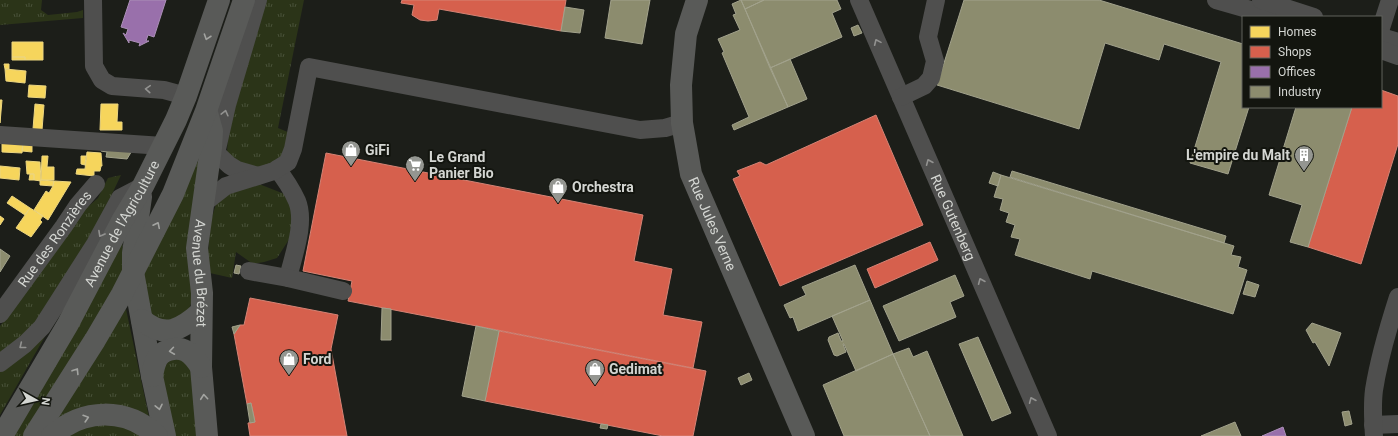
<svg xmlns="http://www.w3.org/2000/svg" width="1398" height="436" font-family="Roboto,sans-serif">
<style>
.grass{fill:url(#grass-tufts)}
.homes{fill:#f6d55c;stroke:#ecd57f}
.shops{fill:#d6604d;stroke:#d58375}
.offices{fill:#9970ab;stroke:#ab8fb7}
.industry{fill:#8c8c6e;stroke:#a2a28c}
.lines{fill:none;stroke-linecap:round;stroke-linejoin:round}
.minor{stroke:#4f4f4e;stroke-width:18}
.major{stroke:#595a58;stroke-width:22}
.oneway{stroke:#a3a4a1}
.oneway2{stroke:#929290}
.labels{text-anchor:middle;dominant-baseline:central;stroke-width:4;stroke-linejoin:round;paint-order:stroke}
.poi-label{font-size:14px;font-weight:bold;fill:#d4d6d2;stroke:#13150f;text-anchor:start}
.street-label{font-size:14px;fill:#d4d6d2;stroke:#13150f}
</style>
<defs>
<pattern id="grass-tufts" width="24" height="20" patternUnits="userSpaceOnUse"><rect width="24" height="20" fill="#2b3418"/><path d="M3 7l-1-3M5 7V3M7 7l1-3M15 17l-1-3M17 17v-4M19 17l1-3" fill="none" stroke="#495139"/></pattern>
</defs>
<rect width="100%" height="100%" fill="#1c1e19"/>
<path class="grass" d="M0 0H42L41 10 48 15 77 12 83 10V18L0 25Z
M266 0H304L278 128 290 133 286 153 274 164 259 169 237 167 227 155 228 132Z
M205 146 192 300 188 312 166 323 147 312 141 281Z
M121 175 92 236 41 320 0 354V326L10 314 74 219 98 198 108 178Z
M259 184 287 195 293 214 290 238 277 258 264 262 253 264 236 252 232 278 210 273 208 252 211 221 217 200 232 190Z
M122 242 125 272 23 436H12Z
M126 309 150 422 49 429Z
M59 312 0 415V367Z
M174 356 192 363 199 436H172L159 372Z
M105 420 149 436H64Z"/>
<path class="homes" d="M12 42H43V60H25V57H12Z
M12 57H25V60H12Z
M4 64H9V69H5Z
M5 69 26 71 25 83 6 81Z
M29 85 46 86 45 98 28 97Z
M0 100H2L0 123Z
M35 104 44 105 42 130 33 129Z
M101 104H118L117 122H122V130H100Z
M23 141H32V152L22 151Z
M2 143 23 144 22 153 2 152Z
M87 152 101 153 102 166H101L100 171H94V176L76 174 77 169H85Z
M42 156H48L47 167H54V180H41Z
M81 156H86L85 165 81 164Z
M26 161 40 162 41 181 34 180V174H27Z
M0 166 20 168 19 180 0 178Z
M30 174H34V180H29Z
M40 180 54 181 53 186 40 185Z
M54 181 71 182 48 220 34 210 46 191 49 193 53 186Z
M12 196 30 208 25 215 7 203Z
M30 208 43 216 40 220 42 222 31 237 16 228Z
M0 216 4 219 0 225Z"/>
<path class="shops" d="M402 0H566L561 31 439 9 437 20 428 21 420 20 412 15 414 5 401 3Z
M1381 90 1398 96V144L1361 264 1308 247 1352 107H1381Z
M876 115 923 225 780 286 733 179 740 176 737 171 760 162 766 165Z
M326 153 643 215 634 261 672 269 663 315 702 322 693 368 348 301 352 281 303 271Z
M930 242 938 260 875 288 867 269Z
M250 298 338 315 331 349 347 436H250L248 423 255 422 251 403 247 404 234 334 240 325H244Z
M499 331 706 371 693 436H663L485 401Z"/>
<path class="offices" d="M130 0H166L154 37 148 35 146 41H149L139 46 140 43 129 40V43L123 33 126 35 128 29 121 27Z
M1283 427 1286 436H1262Z"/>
<path class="industry" d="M611 0H650L642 44 605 38Z
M741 0H764L745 9Z
M741 0 788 107 734 130 732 125 749 117 722 53 724 52 718 39 740 30 733 15 736 14 732 4Z
M764 0H837L841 9 832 13 842 37 770 68 745 9Z
M964 0H1099L1243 44V107H1249L1228 174 1190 163 1221 62 1164 44 1159 60 1105 43 1079 129 937 85Z
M565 7 584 10 580 33 561 31Z
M858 25 862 33 854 36 851 28Z
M790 59 807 99 788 107 770 68Z
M1296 107H1352L1308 247 1290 242 1302 205 1269 195Z
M102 146 133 149 127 159 106 157 107 152 101 151Z
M1012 171 1226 236 1224 243 1010 177Z
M993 172 1001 175 998 186 989 183Z
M1001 175 1234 246 1231 255 1241 257 1238 267 1247 270 1233 314 1092 271 1090 279 1015 255 1020 239 1011 237 1015 225 1006 222 1009 213 1000 210 1003 199 994 197Z
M0 249 10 256 0 272Z
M236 265 241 266 239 274 234 273Z
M855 265 870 300 798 331 793 317 790 318 784 305 806 295 802 287Z
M955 275 964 296 950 302 956 317 899 341 883 306Z
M1247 281 1259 285 1255 297 1243 294Z
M870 300 893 354 856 371 844 344H843L846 352 837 356 834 355 828 340 829 337 838 333 841 341H843L832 316Z
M382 308 391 309V340H381Z
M1312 323 1341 333 1329 366 1315 342 1313 343 1306 330Z
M240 325 234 334 232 327Z
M476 326 499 331 485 401 462 396Z
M978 337 1011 413 992 421 959 344Z
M909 348 913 357 927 351 963 436H930L893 354Z
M893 354 930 436H844L823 385Z
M749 373 752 380 741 385 738 378Z
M251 403 255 422 250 423 247 404Z
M1349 411 1352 424 1345 426 1342 412Z
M1235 422 1241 436H1201Z
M601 424 608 425 607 429 600 428Z"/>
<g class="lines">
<g class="minor">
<path d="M93 0 94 66 102 80 112 86 164 90 186 96"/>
<path id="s1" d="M859 0 1048 436"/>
<path d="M1216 0 1275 17"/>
<path d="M1261 0 1314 17"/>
<path d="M1381 28 1390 0"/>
<path d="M1381 37 1398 42"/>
<path d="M1381 50 1398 56"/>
<path d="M901 97 924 86 931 78 935 61 928 37 936 0"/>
<path d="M0 135 163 146"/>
<path d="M211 148 229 165 237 170 258 176"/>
<path d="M217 149 227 105 258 0"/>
<path d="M277 169C285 179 292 190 297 201 306 223 293 256 288 278"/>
<path d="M203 204 226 186 274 171 288 162 293 149 309 67 640 130 665 128 682 123"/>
<path d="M249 271 288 278 343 291"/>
<path id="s2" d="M0 314 64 226 78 205 96 184"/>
<path d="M0 363 25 344 42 327 95 244 120 198 143 186"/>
<path d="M1373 425 1398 424"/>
<path d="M1374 436C1373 421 1372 405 1374 390 1379 358 1388 328 1398 297"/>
</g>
<g class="major">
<path id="s3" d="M697 0 686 34 681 85 682 123 691 174 804 436"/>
<path id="s4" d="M207 113 212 131 211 148 197 248 202 293 201 367 207 436"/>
<path d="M141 197 133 253V272L152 376 165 436"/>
<path d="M142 320C165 339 181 330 201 312"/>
<path d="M152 376C153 371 154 365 156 361 160 350 176 346 186 351 192 354 197 361 201 367"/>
<path id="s5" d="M2 436 68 324 122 221 143 186 176 120 186 96 219 0"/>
<path d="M34 436 95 340 122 294 173 194 206 111 244 0"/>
<path d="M52 436C83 408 126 407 157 436"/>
</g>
</g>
<defs><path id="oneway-chevron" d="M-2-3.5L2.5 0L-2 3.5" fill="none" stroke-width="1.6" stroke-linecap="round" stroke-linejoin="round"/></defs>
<g class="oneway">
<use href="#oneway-chevron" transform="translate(207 37) rotate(109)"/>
<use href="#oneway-chevron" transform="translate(157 225) rotate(-64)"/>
<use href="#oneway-chevron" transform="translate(172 351) rotate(172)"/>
<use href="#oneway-chevron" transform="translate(76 371) rotate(-58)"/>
<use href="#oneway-chevron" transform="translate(204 397) rotate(-95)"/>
<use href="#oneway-chevron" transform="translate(159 407) rotate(78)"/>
<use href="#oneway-chevron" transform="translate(86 418) rotate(-17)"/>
</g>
<g class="oneway2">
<use href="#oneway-chevron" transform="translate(877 42) rotate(-114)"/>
<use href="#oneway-chevron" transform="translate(148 89) rotate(-176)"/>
<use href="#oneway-chevron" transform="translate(225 113) rotate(-76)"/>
<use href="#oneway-chevron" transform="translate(929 162) rotate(-113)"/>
<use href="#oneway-chevron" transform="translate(101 234) rotate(119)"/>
<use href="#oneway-chevron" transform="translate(981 281) rotate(-113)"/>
<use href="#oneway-chevron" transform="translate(22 346) rotate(141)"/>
<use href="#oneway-chevron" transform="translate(1032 400) rotate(-113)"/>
</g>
<defs>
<g id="shop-pin" transform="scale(1)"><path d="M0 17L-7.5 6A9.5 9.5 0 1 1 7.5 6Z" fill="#949691" stroke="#13150f"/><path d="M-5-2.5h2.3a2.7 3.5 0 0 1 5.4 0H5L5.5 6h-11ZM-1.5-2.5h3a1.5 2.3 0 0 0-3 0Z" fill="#fff"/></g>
<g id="building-pin" transform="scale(1)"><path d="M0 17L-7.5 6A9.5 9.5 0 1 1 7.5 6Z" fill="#949691" stroke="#13150f"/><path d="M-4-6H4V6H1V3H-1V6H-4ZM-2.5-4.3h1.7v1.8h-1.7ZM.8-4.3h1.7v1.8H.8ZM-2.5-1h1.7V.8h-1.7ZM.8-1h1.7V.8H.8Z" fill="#fff"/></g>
<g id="supermarket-pin" transform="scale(1)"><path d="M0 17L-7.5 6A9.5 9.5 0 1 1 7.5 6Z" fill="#949691" stroke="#13150f"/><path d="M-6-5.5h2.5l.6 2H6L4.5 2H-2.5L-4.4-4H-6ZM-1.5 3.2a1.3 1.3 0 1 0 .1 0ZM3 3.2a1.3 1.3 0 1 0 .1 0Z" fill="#fff"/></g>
</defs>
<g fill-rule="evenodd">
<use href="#shop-pin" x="351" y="150"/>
<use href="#building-pin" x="1304" y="155"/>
<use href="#supermarket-pin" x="415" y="165"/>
<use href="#shop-pin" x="558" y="187"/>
<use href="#shop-pin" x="289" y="359"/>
<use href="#shop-pin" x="595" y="369"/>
</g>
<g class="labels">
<g class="poi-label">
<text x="365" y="150">GiFi</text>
<text x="1290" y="155" text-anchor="end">L'empire du Malt</text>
<text x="429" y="157">Le Grand<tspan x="429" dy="16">Panier Bio</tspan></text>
<text x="572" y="187">Orchestra</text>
<text x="303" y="359">Ford</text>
<text x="609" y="369">Gedimat</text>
</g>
<g class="street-label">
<text stroke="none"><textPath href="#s1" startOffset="237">Rue Gutenberg</textPath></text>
<text stroke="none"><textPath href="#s5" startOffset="244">Avenue de l'Agriculture</textPath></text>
<text stroke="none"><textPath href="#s3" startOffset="231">Rue Jules Verne</textPath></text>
<text stroke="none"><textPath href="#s2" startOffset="93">Rue des Ronzières</textPath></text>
<text stroke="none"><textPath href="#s4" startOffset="162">Avenue du Brézet</textPath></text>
</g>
</g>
<rect x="1242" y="16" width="140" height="92" fill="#13150f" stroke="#60625d"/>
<rect x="1250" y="26" width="20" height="12" fill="#f6d55c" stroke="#60625d"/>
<text x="1278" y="36" font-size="12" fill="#d4d6d2">Homes</text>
<rect x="1250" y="46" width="20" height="12" fill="#d6604d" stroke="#60625d"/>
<text x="1278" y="56" font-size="12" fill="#d4d6d2">Shops</text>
<rect x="1250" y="66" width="20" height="12" fill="#9970ab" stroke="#60625d"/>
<text x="1278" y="76" font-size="12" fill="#d4d6d2">Offices</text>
<rect x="1250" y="86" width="20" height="12" fill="#8c8c6e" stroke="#60625d"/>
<text x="1278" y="96" font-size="12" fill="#d4d6d2">Industry</text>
<g transform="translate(36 400) rotate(98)" stroke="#13150f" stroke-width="3" paint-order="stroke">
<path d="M0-3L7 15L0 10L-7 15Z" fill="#d4d6d2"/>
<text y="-6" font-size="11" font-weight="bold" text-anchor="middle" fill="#d4d6d2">N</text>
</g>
</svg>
